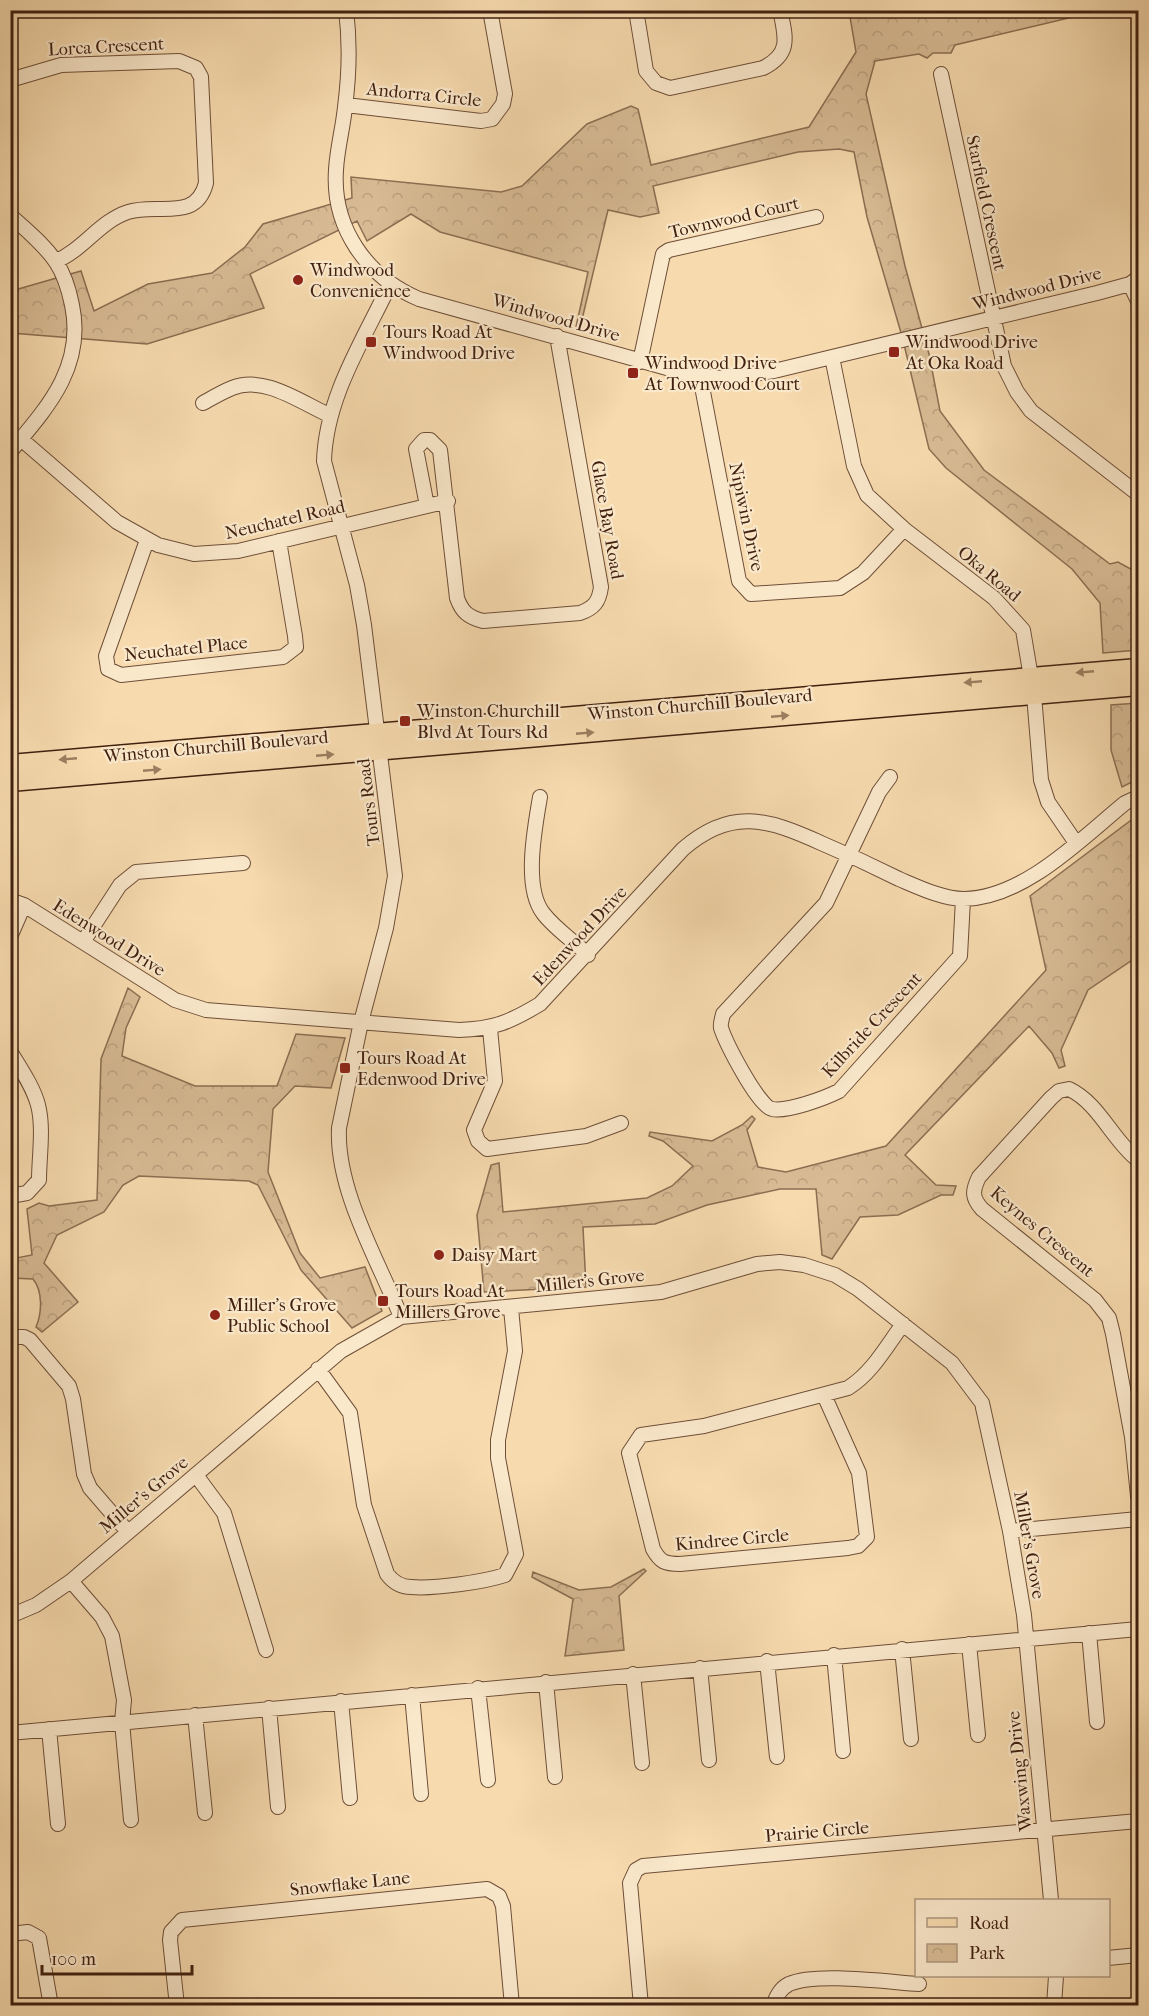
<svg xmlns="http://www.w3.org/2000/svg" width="1149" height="2016" font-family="'IM FELL French Canon',serif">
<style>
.park{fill:url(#park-crowns);stroke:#8c6e52;stroke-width:1.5}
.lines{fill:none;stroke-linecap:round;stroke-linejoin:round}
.minor-casing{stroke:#6e4f38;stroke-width:16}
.major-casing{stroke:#412010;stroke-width:21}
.minor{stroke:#fae8cb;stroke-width:14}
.major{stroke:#f7dbaf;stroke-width:18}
.oneway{fill:#9c7e60}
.poi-dot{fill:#8f2418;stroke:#fae8cb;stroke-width:2}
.labels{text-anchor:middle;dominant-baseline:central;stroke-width:4.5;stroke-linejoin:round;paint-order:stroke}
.street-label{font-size:18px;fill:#412010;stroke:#fae8cb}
.poi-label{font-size:18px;fill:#412010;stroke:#fae8cb;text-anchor:start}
</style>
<defs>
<pattern id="park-crowns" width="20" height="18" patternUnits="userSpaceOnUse" patternTransform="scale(1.5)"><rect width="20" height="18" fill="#d8bb94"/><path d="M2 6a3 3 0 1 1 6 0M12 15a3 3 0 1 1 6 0" fill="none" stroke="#bba07f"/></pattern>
</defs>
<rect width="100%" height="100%" fill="#f7dbaf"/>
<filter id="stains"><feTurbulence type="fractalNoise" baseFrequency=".00333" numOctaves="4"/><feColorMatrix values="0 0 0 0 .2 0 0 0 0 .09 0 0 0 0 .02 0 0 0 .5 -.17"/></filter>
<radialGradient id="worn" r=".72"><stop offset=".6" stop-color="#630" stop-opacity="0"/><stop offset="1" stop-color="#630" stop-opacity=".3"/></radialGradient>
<path class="park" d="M849 11H1098L955 45 951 53H933L927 58 919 54 875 61 866 94 905 266 929 354 940 411 984 470 1110 564 1118 562 1138 573V650L1103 653 1100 603 1072 569 946 468 929 449 902 336 867 217 854 152 839 149 798 152 653 186 659 213 640 217 608 210 580 328 576 327 588 272 440 232 411 214 367 241 357 221 250 274 264 308 147 344 11 333V291L81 271 94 311 148 284 212 273 245 247 263 224 352 198 351 177 501 192 522 186 587 124 631 106 638 109 651 165 809 127 856 52Z
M1138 703V779L1122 787 1111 750V705Z
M1138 815V956L1088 990 1061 1050 1065 1066 1059 1068 1052 1053 1029 1026 905 1155 936 1185 956 1186 953 1195H941L898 1215 860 1217 832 1259 822 1255 816 1189H780L707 1205 655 1224 583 1227 586 1287 484 1292 477 1215 491 1165 499 1163 503 1212 647 1198 672 1186 693 1166 663 1141 649 1136 650 1132 712 1141 742 1125 752 1116 755 1119 747 1130 758 1167 786 1172 886 1146 1046 970 1030 896Z
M128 988 140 997 126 1028 122 1056 195 1086H277L296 1034 345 1038 331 1088 295 1086 273 1109 268 1172 300 1253 320 1278 365 1267 382 1311 352 1328 301 1270 258 1185 249 1181 139 1176 123 1185 104 1212 57 1235 44 1263 78 1302 42 1332 36 1327C42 1313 43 1291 33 1279L11 1278V1259L32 1255 27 1209 39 1203 49 1206 97 1200 101 1059Z
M644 1569 646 1571 619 1596 624 1650 565 1656 573 1599 532 1577 533 1572 579 1590 611 1587Z"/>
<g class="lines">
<g class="minor-casing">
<path id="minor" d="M346 10C350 41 349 76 345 107 343 128 337 149 336 170 332 228 367 277 419 299L692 375 721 378 774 371 1097 293 1130 284 1138 278
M636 10 646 71 656 83 670 88 763 68C791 54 786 38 780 10
M941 74 1004 366 1017 392 1031 411 1138 494
M10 80 61 65 179 61 196 68 201 77 206 183C196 223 157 202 128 212 100 221 83 250 56 261
M346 105 481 121 492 119 503 104 505 94 490 10
M10 215C26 230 44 244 56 262 64 274 69 290 72 305 85 367 47 408 10 452
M390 284C363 341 326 397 324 461L357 585 364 625 395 876 386 928 361 1022 339 1128C336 1190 378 1260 401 1317
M1130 284 1138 301
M832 357 854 466 867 495 904 529 994 598 1023 630 1034 695 1041 780 1048 802 1076 843
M640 362 663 254 669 250 816 217
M700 376 739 581 751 594 840 588 863 573 904 529
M203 403C212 398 222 392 232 388 264 375 300 402 329 415
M21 439 117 522 158 545 194 554 238 551 448 501
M427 506 416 449 424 440H430L440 450 457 598C462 612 468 617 483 621L580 613C594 608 599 602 601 587L557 336
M147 540 106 656 108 669 121 675 283 657 296 647 295 636 279 541
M890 777 879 792 826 903 723 1014C722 1019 720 1024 721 1028 726 1043 758 1106 772 1109 788 1112 825 1098 839 1091L960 956 963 899
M540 797C535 827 523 887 543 913 555 929 574 941 588 955
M10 900 24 905 175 1000 206 1010 459 1030C494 1029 510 1022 540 1004L683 849C731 807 768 819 821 843 847 854 873 866 899 879 918 887 943 899 964 899 1024 898 1081 839 1125 803L1138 797
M10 937 24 905
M83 942 120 885 136 872 243 863
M490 1029 495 1081 474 1130 478 1141 487 1149 586 1136 621 1123
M10 1051C20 1068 33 1086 38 1105 44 1128 39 1157 39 1180L27 1193 10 1196
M1138 1160C1113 1141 1099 1103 1069 1089L1059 1091 1051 1098 979 1177C972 1191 972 1198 982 1209L1095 1300 1109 1318 1113 1334 1132 1437 1138 1496
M10 1337H24L30 1340 69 1386 73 1399 84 1474 90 1488 128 1532
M318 1369 350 1413 364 1505 387 1574C393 1582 401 1587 411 1587 434 1589 484 1582 505 1575L516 1554 498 1458V1440L515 1351 511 1308
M824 1395 859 1473 867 1537 858 1546 848 1548 680 1564C665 1564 660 1562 653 1549L629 1453 641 1435 704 1426 848 1388C872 1373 886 1347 903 1324
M196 1475 224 1513 266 1650
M1010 1531 1138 1519
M71 1581 102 1617 112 1636 124 1700 122 1722 131 1820
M10 1616 36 1605 71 1581 341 1351 401 1317 661 1292 757 1264 780 1262 804 1265 835 1275 858 1289 952 1363 982 1403 1010 1531 1024 1615 1051 1900
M1089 1633 1097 1722
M969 1644 978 1735
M902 1649 911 1739
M834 1655 843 1751
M767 1661 777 1757
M700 1668 709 1760
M633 1674 642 1763
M546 1682 555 1777
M478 1688 488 1780
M412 1695 421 1794
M341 1701 350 1798
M269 1708 278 1807
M195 1715 205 1813
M49 1729 58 1824
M10 1733 1138 1629
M10 1934 28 1932 39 1938 51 2006
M1108 1958 1138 1955
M177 2006 170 1940 171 1932 182 1920 487 1889 499 1896 503 1906 512 2006
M641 2006 630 1883 636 1870 643 1866 1138 1821
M774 2006C775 1997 781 1988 789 1984 816 1972 888 1982 919 1984
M1054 2006 1056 1976"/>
</g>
<g class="major-casing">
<path id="major" d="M10 764 1138 668
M10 782 1138 686"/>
</g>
<use href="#minor" class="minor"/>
<use href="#major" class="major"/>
</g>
<defs><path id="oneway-solid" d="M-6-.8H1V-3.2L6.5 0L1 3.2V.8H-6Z" transform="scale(1.5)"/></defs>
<g class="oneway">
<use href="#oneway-solid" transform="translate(1085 672) rotate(175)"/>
<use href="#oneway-solid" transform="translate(973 682) rotate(175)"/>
<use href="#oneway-solid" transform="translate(780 716) rotate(-5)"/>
<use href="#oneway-solid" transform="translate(585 733) rotate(-5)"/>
<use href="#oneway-solid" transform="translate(325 755) rotate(-5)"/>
<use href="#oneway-solid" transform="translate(68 759) rotate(175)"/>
<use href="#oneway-solid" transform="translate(152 770) rotate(-5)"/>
</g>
<g class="poi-dot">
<circle cx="298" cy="280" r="6"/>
<rect x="365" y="336" width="12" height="12" rx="3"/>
<rect x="888" y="346" width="12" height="12" rx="3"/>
<rect x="627" y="367" width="12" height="12" rx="3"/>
<rect x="399" y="715" width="12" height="12" rx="3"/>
<rect x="339" y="1062" width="12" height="12" rx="3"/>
<circle cx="439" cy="1255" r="6"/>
<rect x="377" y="1295" width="12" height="12" rx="3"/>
<circle cx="215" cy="1315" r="6"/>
</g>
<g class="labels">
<g class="street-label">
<text transform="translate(106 47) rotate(-3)">Lorca Crescent</text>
<text transform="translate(424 95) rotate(6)">Andorra Circle</text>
<text transform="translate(986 203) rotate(78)">Starfield Crescent</text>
<text transform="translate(734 218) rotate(-13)">Townwood Court</text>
<text transform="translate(1037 289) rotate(-14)">Windwood Drive</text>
<text transform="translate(556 318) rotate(16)">Windwood Drive</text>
<text transform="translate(746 517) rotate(78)">Nipiwin Drive</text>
<text transform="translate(285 520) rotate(-13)">Neuchatel Road</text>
<text transform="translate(607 520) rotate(80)">Glace Bay Road</text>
<text transform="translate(989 574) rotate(40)">Oka Road</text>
<text transform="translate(186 649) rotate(-6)">Neuchatel Place</text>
<text transform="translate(700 705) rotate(-5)">Winston Churchill Boulevard</text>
<text transform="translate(216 747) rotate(-5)">Winston Churchill Boulevard</text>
<text transform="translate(369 802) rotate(-97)">Tours Road</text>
<text transform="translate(580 936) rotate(-47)">Edenwood Drive</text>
<text transform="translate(109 938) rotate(32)">Edenwood Drive</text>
<text transform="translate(872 1025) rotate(-47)">Kilbride Crescent</text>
<text transform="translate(1042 1232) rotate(40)">Keynes Crescent</text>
<text transform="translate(590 1281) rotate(-6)">Miller's Grove</text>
<text transform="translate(144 1495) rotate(-40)">Miller's Grove</text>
<text transform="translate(732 1540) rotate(-5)">Kindree Circle</text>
<text transform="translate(1029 1545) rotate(80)">Miller's Grove</text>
<text transform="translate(1020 1771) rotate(-96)">Waxwing Drive</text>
<text transform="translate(817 1832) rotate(-5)">Prairie Circle</text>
<text transform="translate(350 1884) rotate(-6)">Snowflake Lane</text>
</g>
<g class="poi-label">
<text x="310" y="270">Windwood<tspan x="310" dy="21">Convenience</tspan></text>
<text x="383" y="332">Tours Road At<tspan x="383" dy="21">Windwood Drive</tspan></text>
<text x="906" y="342">Windwood Drive<tspan x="906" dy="21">At Oka Road</tspan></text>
<text x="645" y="363">Windwood Drive<tspan x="645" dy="21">At Townwood Court</tspan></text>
<text x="417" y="711">Winston Churchill<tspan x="417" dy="21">Blvd At Tours Rd</tspan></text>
<text x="357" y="1058">Tours Road At<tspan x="357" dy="21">Edenwood Drive</tspan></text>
<text x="451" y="1255">Daisy Mart</text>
<text x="395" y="1291">Tours Road At<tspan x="395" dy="21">Millers Grove</tspan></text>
<text x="227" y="1305">Miller's Grove<tspan x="227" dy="21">Public School</tspan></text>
</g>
</g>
<rect width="1149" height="2016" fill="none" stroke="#f7dbaf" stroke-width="36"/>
<rect x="12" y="12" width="1125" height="1992" fill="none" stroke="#412010" stroke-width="3"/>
<rect x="18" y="18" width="1113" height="1980" fill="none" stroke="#412010" stroke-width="1.5"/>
<rect x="915" y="1899" width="195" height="78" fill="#fae8cb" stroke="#b09880" stroke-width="1.5"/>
<rect x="927" y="1918" width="30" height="9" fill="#f7dbaf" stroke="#b09880" stroke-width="1.5"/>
<text x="969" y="1929" font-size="18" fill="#412010">Road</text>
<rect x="927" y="1944" width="30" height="18" fill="url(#park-crowns)" stroke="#b09880" stroke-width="1.5"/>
<text x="969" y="1959" font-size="18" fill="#412010">Park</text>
<path d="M42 1965v9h150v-9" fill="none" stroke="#412010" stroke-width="3"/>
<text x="51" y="1965" font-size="18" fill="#412010" stroke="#fae8cb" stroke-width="4.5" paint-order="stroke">100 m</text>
<rect width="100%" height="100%" filter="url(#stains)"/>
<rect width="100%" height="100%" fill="url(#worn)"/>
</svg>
